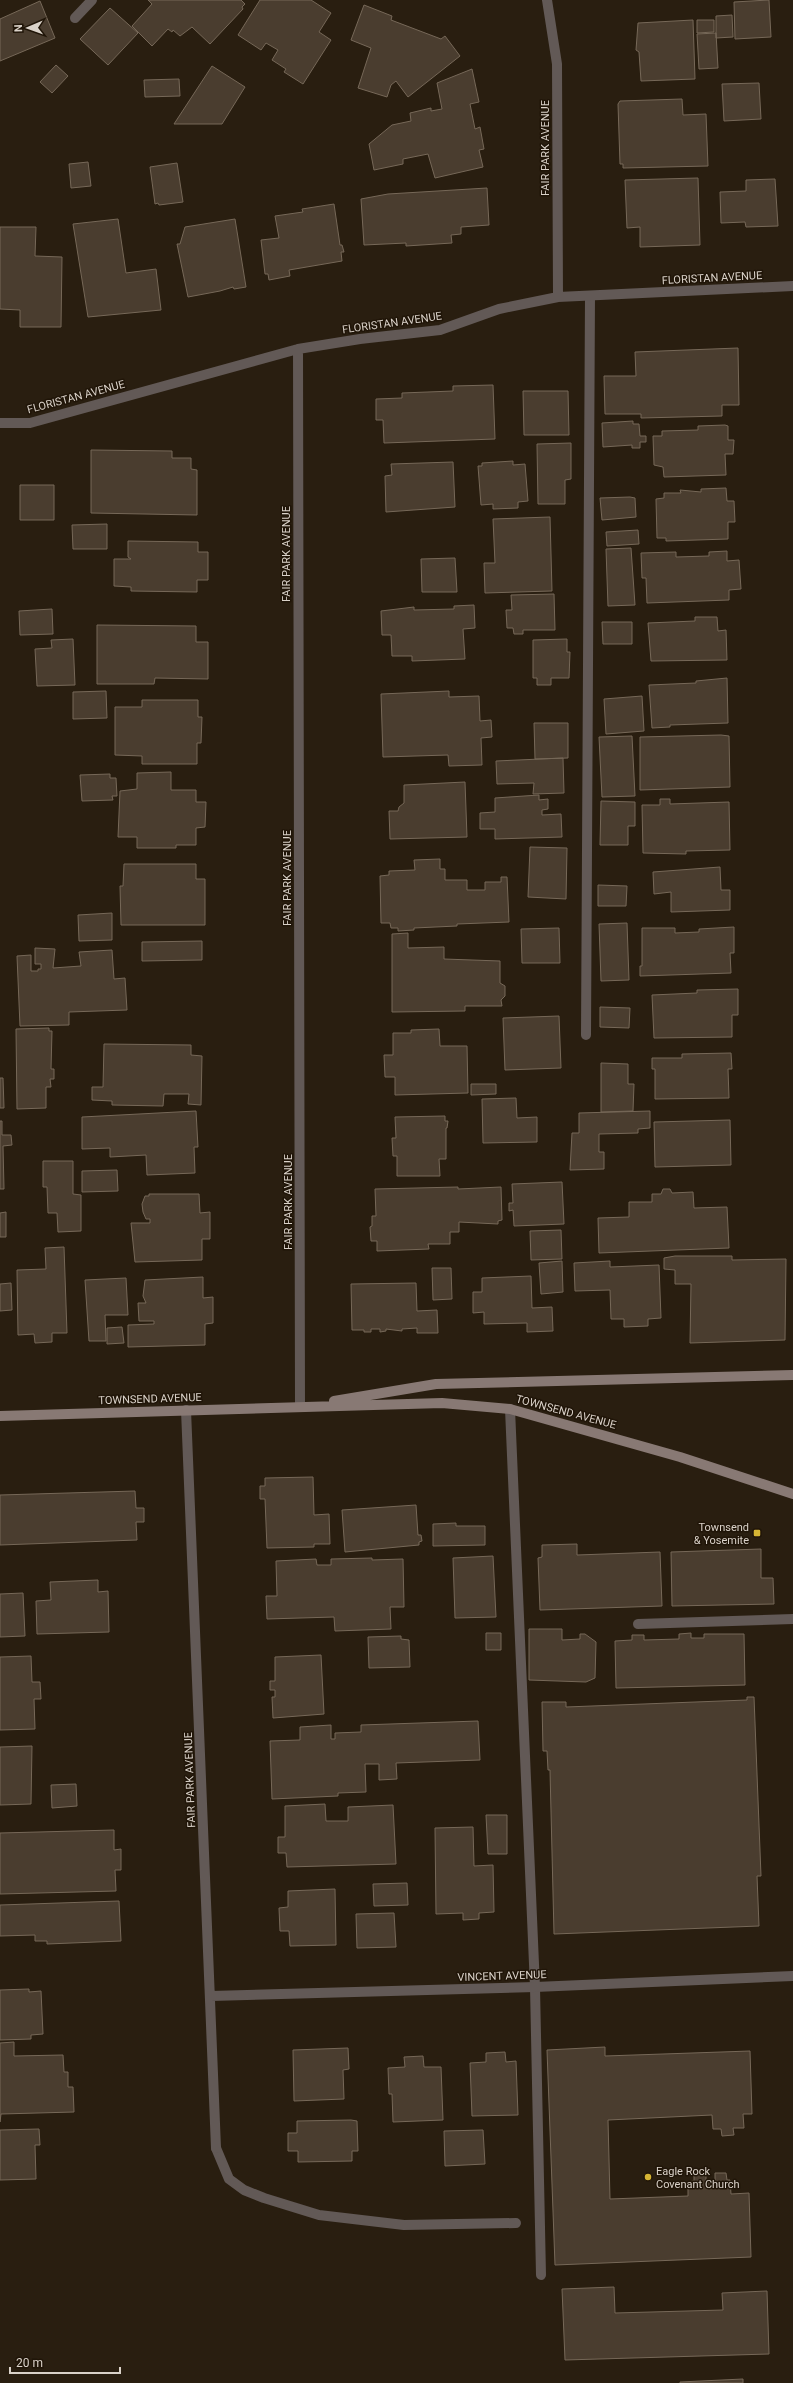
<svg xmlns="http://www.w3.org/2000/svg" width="793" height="2383" font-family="Roboto,sans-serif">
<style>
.building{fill:#4a3d2f;stroke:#766858}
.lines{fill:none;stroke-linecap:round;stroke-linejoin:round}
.lane{stroke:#625956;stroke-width:10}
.street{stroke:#625956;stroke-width:10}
.secondary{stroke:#887974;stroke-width:10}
.poi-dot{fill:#d6b534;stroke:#201508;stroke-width:1.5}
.labels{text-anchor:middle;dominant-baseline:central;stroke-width:3;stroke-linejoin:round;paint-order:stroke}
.street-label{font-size:11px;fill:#dad2c9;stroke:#201508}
.poi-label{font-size:11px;fill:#dad2c9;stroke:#201508;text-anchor:end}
</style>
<rect width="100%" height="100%" fill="#291e10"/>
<path class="building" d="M148 0H241L245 4 242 7 243 9 210 44 192 27 180 36 173 30 172 32 168 29 152 46 132 26 152 4Z
M260 0H311L331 13 319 32 331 40 303 84 284 72 286 69 272 60 278 50 266 43 261 50 238 35Z
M769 0 771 37 735 39 734 2Z
M40 1 55 38 0 61V19Z
M364 5 392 16 391 20 441 39 445 36 460 56 408 97 396 81 391 85 387 97 358 88 371 48 351 40Z
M110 8 138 33 108 65 80 39Z
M732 15 733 37 716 38V16Z
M693 20 695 79 641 81 639 52 636 50 638 23Z
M697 20H714V32L697 33Z
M716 33 718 68 699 69 697 34Z
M56 65 68 76 52 93 40 82Z
M212 66 245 87 222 124H174Z
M472 69 479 102 470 104 475 129 480 127 484 149 479 150 483 167 435 178 428 154 403 159V164L374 170 369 144 392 125 411 121 410 113 431 108V111L442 109 437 83Z
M179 79 180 96 145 97 144 80Z
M759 83 761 119 724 121 722 84Z
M682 99 683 115 706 114 708 166 623 168V164H620L618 104 620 101Z
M88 162 91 186 71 188 69 164Z
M177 163 183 202 159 205 158 203 155 204 150 167Z
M698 178 700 245 640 247V227L627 228 625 180Z
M775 179 778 226 746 227 745 222 721 223 720 192 746 191V180Z
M487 188 489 225 461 227V234L451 235 452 243 406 246V243L364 245 361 199 388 194Z
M334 204 340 245H342L344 252H341L342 261 289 270 290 276 269 280 268 274H265L261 240 279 238 275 216 303 212 302 209Z
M118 219 126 273 156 269 161 310 88 317 73 224Z
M235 219 246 287 234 289 233 287 220 291 188 297 177 244H180L185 227Z
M0 227H36L35 256 62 257 61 327H20V310L0 309Z
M738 348 739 405H722V416L641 418V414H605L604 376H636L635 352Z
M493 385 495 439 384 443 383 420H376V399L402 398V393L453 391V386Z
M523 391H568L569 435H524Z
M633 421V424H639L640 436H646V442H640V448H632V445L603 447 602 423Z
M725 425 728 426V440H734L733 454H725L726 475 664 477 663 467 654 465 653 436H662V431L698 430V426Z
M571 443V479L565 480V504H538L537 444Z
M91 450 172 451V458H191V469L197 470V515L91 513Z
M513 461V465L525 464 528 501 518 502V508L493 509V504L481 505 478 466H482V463Z
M453 462 455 507 386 512 385 476 392 475 391 464Z
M20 485H54V520H20Z
M726 488 727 501H734L735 522H728V539L666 541V538H657L656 499 664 498V493H681L680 490 701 492V489Z
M630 497 635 498 636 517 602 520 600 498Z
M550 517 552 591 485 593 484 563H495L493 519Z
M107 524V549H73L72 525Z
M638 530 639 544 607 546 606 532Z
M128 541 198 542V552H208V580H197V592L131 591V587L114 586V559H131L128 557Z
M631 548 635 605 608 606 606 549Z
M727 551V561L739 560 741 589 729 590V600L647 603 646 578H642L641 553 676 552V557L709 556V552Z
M455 558 457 592H422L421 559Z
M554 594 555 630H523V634H514L513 628H507L506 610H512L511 595Z
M474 605 475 628 463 629 465 659 412 661V656H392L391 635H382L381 611 414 607V610L454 609V606Z
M52 609 53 634 20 635 19 611Z
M695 617H717L718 631 726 630 727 660 651 661 648 623 695 621Z
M602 622H632V644H603Z
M97 625 196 626V642H208V679L155 678 154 684H97Z
M73 639 75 685 37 686 35 649 52 648 51 640Z
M567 639V652H570L569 678H551V685H537V678H533V640Z
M727 678 728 723 670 725V727L652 728 649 685 696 683V681Z
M106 691 107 718 73 719V692Z
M449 691V697L479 696 480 721 491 720 492 737 481 738 482 765 449 766 448 755 383 757 381 694Z
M642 696 644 731 606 734 604 699Z
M142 700H198V717H202L201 743H197V764H142V756L115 755V707H142Z
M534 723H568V758L535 759Z
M721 735 729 736 730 787 640 790V737Z
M632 736 635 796 602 797 599 737Z
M563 758 564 793 533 794 534 783 497 784 496 761Z
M171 772V790H196V802H206L205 827 196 828V845H176V848H137V837H118L120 791 137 789V773Z
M110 774V778H116L117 796H112L113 800 82 801 80 775Z
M465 782 467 837 390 839 389 811H398L399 807 404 803V785Z
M539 795V800L548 799V809L542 810V815L561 814 562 837 495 839V829H480V813L495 812V798Z
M660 799H670V804L729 802 730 850 686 851V854L643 853 642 805H660Z
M601 801 635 802V826H628V845H600Z
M530 847 567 848 566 899 528 897Z
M440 859V869H445V880H467V890H485V882H501V877H507L509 922 457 924V926L414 928V930L398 931V928H391L390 923H381L380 876 389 875V871L415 870 414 860Z
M124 864H196V879H205V925H121L120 886H123Z
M720 867 721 890H730V910L671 912V892L654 894 653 872Z
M598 885 627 886 626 906H598Z
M112 913V940L79 941 78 915Z
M627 923 629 980 601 981 599 924Z
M734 927V953H730L731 973 640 976V966H642V928H675V933L699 932V929Z
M559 928 560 963H522L521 929Z
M408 933V948L444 947V959L500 961V983L505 986V996L501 1000 502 1006H465V1011L392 1012V934Z
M202 941V960L142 961V942Z
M35 948 55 949 53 968 81 966 79 952 112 950 114 979 125 978 127 1010 69 1012V1025L20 1026 17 956 31 955V971H38V969H41V964H35Z
M738 989V1015H732V1037L654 1038 652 995 697 993V990Z
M600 1007 630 1008 629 1028 600 1027Z
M559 1016 561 1068 505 1070 503 1018Z
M49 1028V1031H52L51 1069H54V1079H50L51 1087H46V1108L17 1109 16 1029Z
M439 1029 440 1046H467L468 1093 395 1095V1077H385L384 1055H393V1033H411V1030Z
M104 1044 191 1045V1055L202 1056 201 1105 188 1104 189 1094H164L163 1106 112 1105V1101L92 1100V1087H103Z
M731 1053 732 1069H728L729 1098 655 1099V1069H652V1058H682V1054Z
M601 1063 628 1064V1084H634L633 1111 601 1112Z
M0 1078H3L4 1108H0Z
M471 1084H496V1094L471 1095Z
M516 1098 517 1118 537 1117V1142L483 1143 482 1099Z
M196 1111 198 1147H194L195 1173 147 1175 146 1155 110 1157V1148L82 1149V1117Z
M650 1111V1128L638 1129V1133L599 1134V1152H604V1169L570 1170 572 1133H579V1113Z
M445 1116V1121H448L447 1128H446V1159H439L440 1176H397V1156H393L392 1138H396L395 1117Z
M730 1120 731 1165 655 1167 654 1122Z
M0 1121H2V1135H11L12 1145 3 1146 4 1189H0Z
M43 1161H73V1194L81 1195V1231L58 1232 57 1213H48L47 1187H43Z
M117 1170 118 1191 82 1192V1171Z
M562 1182 564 1224 514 1226 513 1210 509 1211V1203H513L512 1184Z
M458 1187V1189L501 1187 502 1220 498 1221V1224L459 1222V1232H450V1244H428L429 1249 377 1251V1241H371L370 1227 372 1226V1216H376L375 1189Z
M663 1189H670L672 1193 693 1192 694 1208 727 1207 729 1248 599 1253 598 1218 629 1217V1202H652V1194H661Z
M149 1194H199L200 1213 210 1212V1239H202V1260L135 1262 131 1223H150V1219H146L143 1212 142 1204 145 1196H149Z
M6 1212V1237H0V1213Z
M561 1230 562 1259 531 1260 530 1231Z
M64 1247 67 1333H52V1342L35 1343 34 1334 18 1335 17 1270 46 1269 45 1248Z
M675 1256H732V1260L786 1259 785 1340 690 1343 691 1284H675V1270L664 1269V1258Z
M562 1261 563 1292 541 1294 539 1263Z
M610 1261V1267L659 1265 661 1318 648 1319V1326L624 1327V1319H611L610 1290 575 1291 574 1263Z
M432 1268H451L452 1299 433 1300Z
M531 1276 532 1308 552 1307 553 1331 527 1332V1323L484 1324V1312L473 1313V1292H482V1278Z
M203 1277V1298L213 1297V1323L205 1324V1345L128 1347V1325L154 1324V1321H139L138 1303H146L143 1296 145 1280Z
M126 1278 128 1315H105L106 1341H89L85 1280Z
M11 1283 12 1310 0 1311V1284Z
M416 1283 417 1311 437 1310 438 1333H417V1328L402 1329V1331L386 1329V1331L380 1332V1329H371V1332H364V1330H352L351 1284Z
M122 1327 124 1343 107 1344V1328Z
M313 1477 314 1515 329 1514 330 1544H314V1547L267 1548 265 1499H260V1486H265V1478Z
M135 1491 136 1508H144V1522H136L137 1540 0 1545V1495Z
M416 1505 418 1535H421L422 1541 419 1542V1545L345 1552 342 1510Z
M456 1523V1526H485V1545L433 1546V1524Z
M577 1544V1555L660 1552 662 1606 540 1610 538 1558 542 1557V1545Z
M761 1549V1578H773L774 1604 672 1606 671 1552Z
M493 1556 496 1617 455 1618 453 1558Z
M372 1558V1560L403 1559 404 1607H390L391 1629 335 1631 334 1617 267 1619 266 1596H277L276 1561 316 1559 317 1565H331V1559Z
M98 1580V1592L108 1591 109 1632 37 1634 36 1601 51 1600 50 1582Z
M23 1593 25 1636 0 1637V1594Z
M529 1629H562V1640L580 1639V1634H585L596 1642 595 1678 586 1682 529 1680Z
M486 1633H501V1650H486Z
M691 1633V1638H704V1634H744L745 1685 616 1688 615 1641 632 1640V1635H644V1640L679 1639V1634Z
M401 1636V1639L409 1640 410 1667 369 1668 368 1637Z
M321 1655 324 1714 273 1718 272 1697H275V1690H270V1681H275V1657Z
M31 1656 32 1682H40L41 1699H34L35 1729 0 1730V1657Z
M747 1697H754L761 1876H757L759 1926 554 1934 550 1770H548L547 1751H543L542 1702H566V1707L747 1700Z
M478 1721 480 1760 396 1763 397 1779 379 1780V1764H365L366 1792 338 1793V1796L272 1799 270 1741 300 1740V1727L331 1725V1739H335V1733L361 1732V1725Z
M32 1746 31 1804 0 1805V1747Z
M76 1784 77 1806 52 1808 51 1785Z
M325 1804 326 1821H348V1807L393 1805 396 1864 287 1867 286 1853H278V1837H285V1806Z
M486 1815H507V1854H488Z
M473 1827 474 1866 493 1865 494 1912 479 1913V1919L463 1920V1913L436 1914 435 1828Z
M114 1830V1850L121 1849V1870H115L116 1891 0 1894V1833Z
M407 1883 408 1905 374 1906 373 1884Z
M335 1889 336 1945 290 1946 289 1931H280L279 1908 288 1907V1891Z
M119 1901 121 1941 47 1944V1941H35V1935L0 1936V1905Z
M394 1913 396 1947 357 1948 356 1914Z
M29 1989V1992L41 1991 43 2034 31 2035V2039L0 2040V1990Z
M14 2042V2056L63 2055 64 2072H68V2087H73L74 2112 1 2114 0 2122V2043Z
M605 2047V2056L750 2051 752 2114H743L744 2128H733L734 2135 722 2136 721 2129H713L712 2115 608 2120 610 2199 688 2196V2182L694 2181V2174H706V2181H715V2173H726L727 2180H730L731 2194 749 2193 751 2257 555 2265 547 2050Z
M348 2048 349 2069 343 2070 344 2099 294 2101 293 2050Z
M505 2052 506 2062 516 2061 518 2115 472 2116 470 2063 486 2062V2053Z
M423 2056 424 2067H441L443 2120 393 2122 392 2094H389L388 2068 405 2067 404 2057Z
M351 2120 357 2121 358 2151H352V2161L298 2162V2151H288V2133H297V2121Z
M39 2129 40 2145H35L36 2179 0 2180V2130Z
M483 2130 485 2164 445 2166 444 2131Z
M614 2287 615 2313 723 2310 722 2293 767 2291 769 2354 565 2360 562 2289Z
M743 2379V2383H680V2382Z"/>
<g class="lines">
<path class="lane" d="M75 18 92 0
M586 1035 590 296
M510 1409 535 1987 541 2275
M638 1624 793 1619
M216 2148 229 2179 244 2190 264 2198 319 2215 404 2225 516 2223"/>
<path class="street" d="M547 0 557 64 558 297
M298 349 300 1406
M0 423H30L298 349 360 339 440 330 499 309 558 297 793 286
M186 1410 216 2148
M211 1996 535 1987 793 1976"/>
<path class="secondary" d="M334 1401 436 1384 793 1375
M0 1416 442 1403 510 1409 680 1457 793 1494"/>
</g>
<g class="poi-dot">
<rect x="753" y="1529" width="8" height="8" rx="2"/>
<circle cx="648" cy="2177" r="4"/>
</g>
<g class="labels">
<g class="street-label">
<text transform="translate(545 148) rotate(-90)">FAIR PARK AVENUE</text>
<text transform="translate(712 278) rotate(-3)">FLORISTAN AVENUE</text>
<text transform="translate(392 323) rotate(-8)">FLORISTAN AVENUE</text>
<text transform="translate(76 397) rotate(-15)">FLORISTAN AVENUE</text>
<text transform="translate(286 554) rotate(-90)">FAIR PARK AVENUE</text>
<text transform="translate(287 878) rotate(-90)">FAIR PARK AVENUE</text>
<text transform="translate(288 1202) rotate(-90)">FAIR PARK AVENUE</text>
<text transform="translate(150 1399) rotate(-2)">TOWNSEND AVENUE</text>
<text transform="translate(566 1412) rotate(15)">TOWNSEND AVENUE</text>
<text transform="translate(190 1780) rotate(-92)">FAIR PARK AVENUE</text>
<text transform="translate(502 1976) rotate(-2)">VINCENT AVENUE</text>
</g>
<g class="poi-label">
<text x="749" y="1527">Townsend<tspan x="749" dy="13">&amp; Yosemite</tspan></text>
<text x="656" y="2171" text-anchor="start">Eagle Rock<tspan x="656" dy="13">Covenant Church</tspan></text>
</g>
</g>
<g transform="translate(28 28) rotate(268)" stroke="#201508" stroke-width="3" paint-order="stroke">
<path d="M0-3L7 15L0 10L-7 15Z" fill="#dad2c9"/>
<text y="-6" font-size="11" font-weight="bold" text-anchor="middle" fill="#dad2c9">N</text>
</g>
<path d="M10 2367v6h110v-6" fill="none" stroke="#dad2c9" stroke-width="2"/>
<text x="16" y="2367" font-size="12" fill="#dad2c9" stroke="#201508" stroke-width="3" paint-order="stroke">20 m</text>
</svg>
